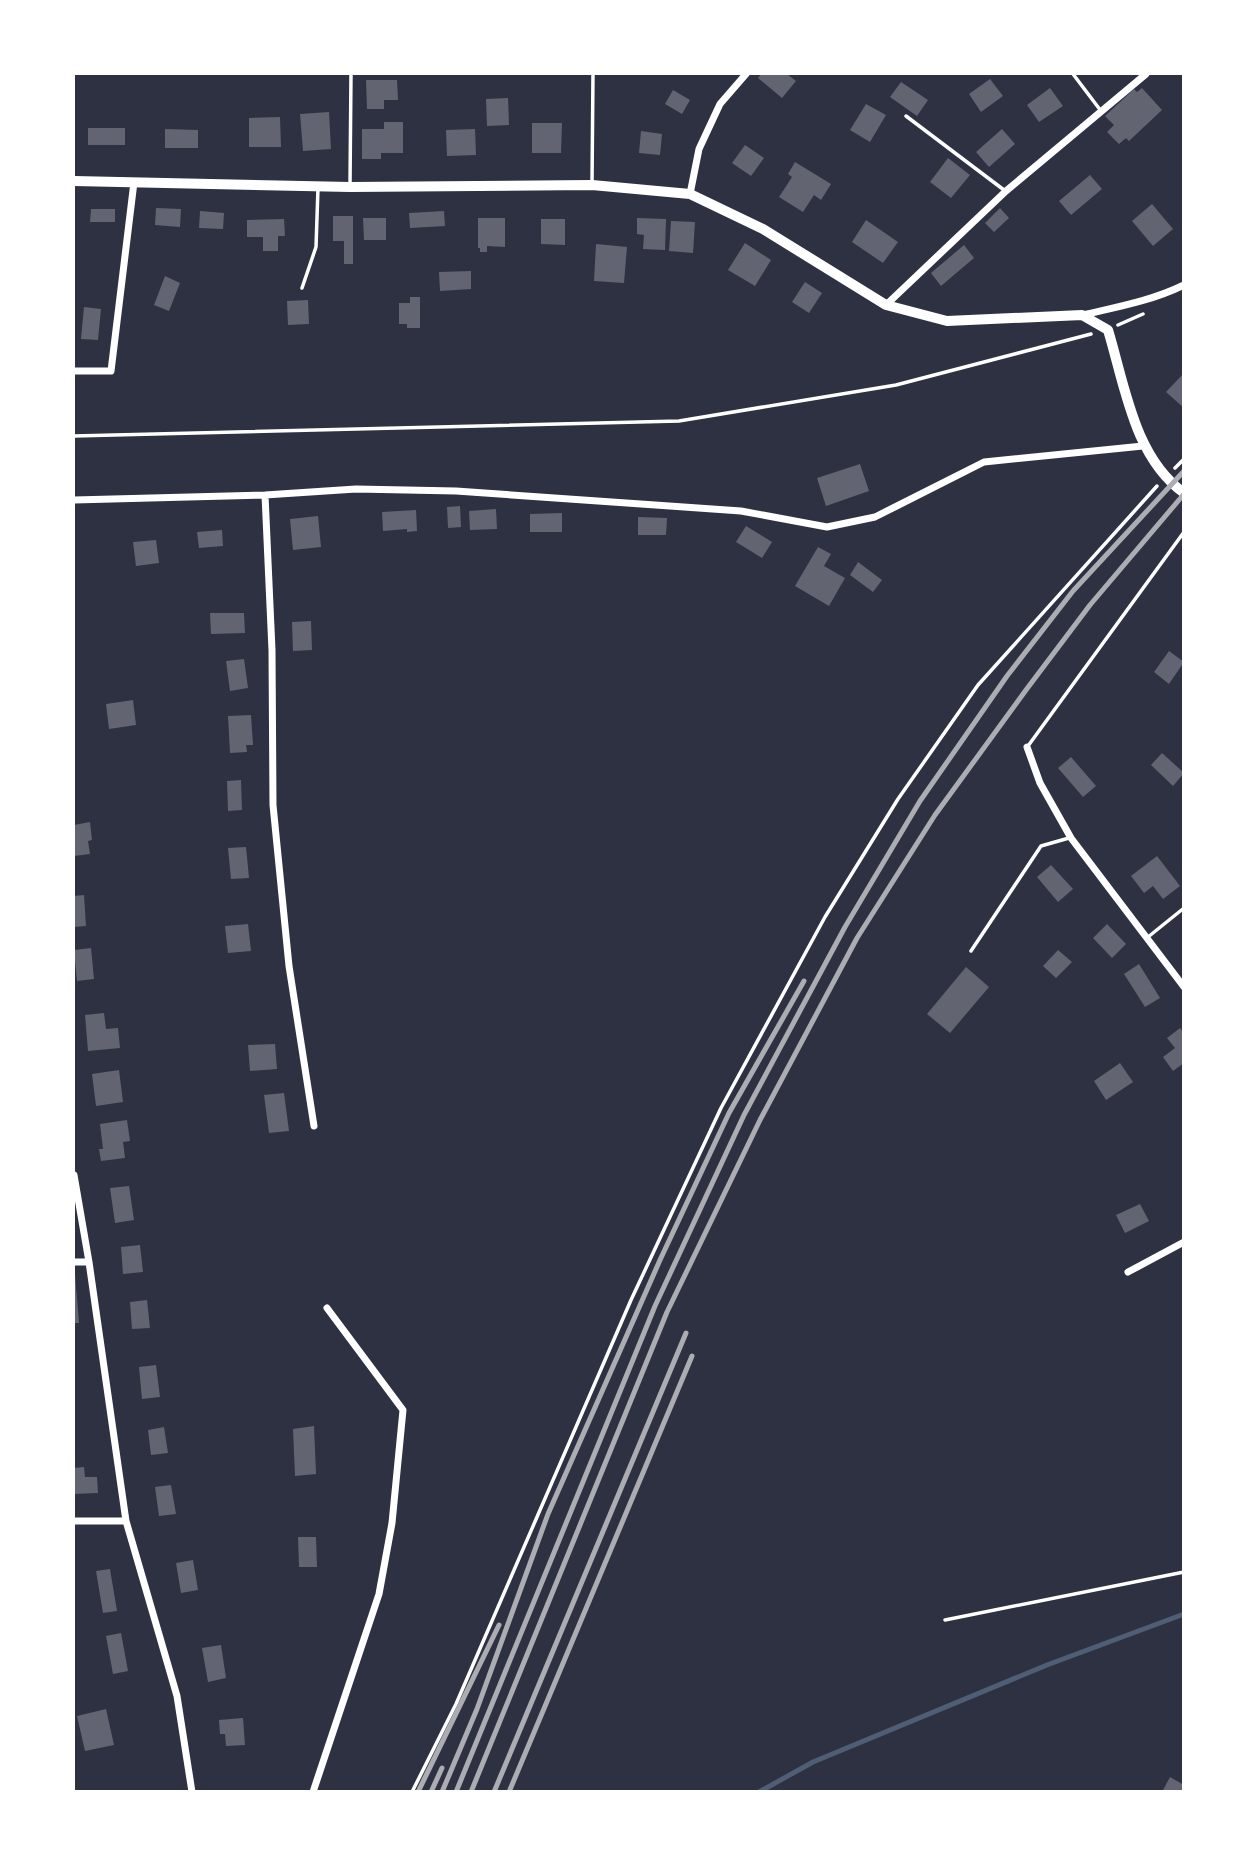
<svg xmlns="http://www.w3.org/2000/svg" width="1257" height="1865" font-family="'PT Sans Narrow',sans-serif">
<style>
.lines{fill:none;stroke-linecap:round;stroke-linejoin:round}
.stream{stroke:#4f5d75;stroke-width:5}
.building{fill:#626471}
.path{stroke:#fff;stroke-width:3.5}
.service{stroke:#fff;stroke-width:3.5}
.minor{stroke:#fff;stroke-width:7}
.tertiary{stroke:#fff;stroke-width:10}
.rail{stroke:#abadb3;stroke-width:5}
</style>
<rect width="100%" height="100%" fill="#2d3142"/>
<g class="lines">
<path class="stream" d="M759 1792 813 1762 1047 1665 1184 1614"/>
</g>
<path class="building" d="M761 74H787L796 81 782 98 758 78Z
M990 79 1003 96 981 112 969 94Z
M366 80H397L398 100H384V109H367Z
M901 82 928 100 917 116 890 97Z
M1050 88 1063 106 1039 122 1027 105Z
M1142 88 1162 110 1129 141 1126 138 1119 144 1107 132 1114 125 1105 116 1134 89 1137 92Z
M673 90 690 100 682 114 665 104Z
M508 98 509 125 487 126 486 99Z
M866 104 886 115 870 142 850 130Z
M329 112 331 149 303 151 300 114Z
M280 117 281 147H249V118Z
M384 122H403V153H381V159H362V129H384Z
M532 123H562L561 153H532Z
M88 128H125V145H88Z
M165 129 198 130V148H165Z
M475 129 476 155 447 156 446 130Z
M1002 129 1015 144 989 167 976 152Z
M641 131 662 134 660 155 639 153Z
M745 145 764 158 751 176 732 163Z
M948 158 970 175 951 198 930 182Z
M795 162 831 184 821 200 814 195 803 212 779 197 792 177 788 174Z
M1090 175 1102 189 1071 215 1059 201Z
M1152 204 1173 229 1153 246 1132 221Z
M156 208 181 209 180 227 155 225Z
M1000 208 1009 218 994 232 985 223Z
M91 209H115V222H90Z
M200 211 224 213 223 229 199 228Z
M444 211 445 226 410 228 409 213Z
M333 216H353V264H344V241H333Z
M363 218H386V240H364Z
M478 218H505V247L487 246V252H480V248H478Z
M637 218 666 219 665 250 643 249 644 235 637 234Z
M284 219 285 236H278V251H263V237H247V220Z
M541 219H565V245L541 244Z
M866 220 898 242 883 263 852 242Z
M671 221 695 222 693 253 669 251Z
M745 243 771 260 755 286 728 270Z
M596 244 627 247 624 283 594 281Z
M964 245 974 258 941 286 931 273Z
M471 271V289L440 291 439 272Z
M165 276 180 283 169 311 154 305Z
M805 282 822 293 809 313 792 302Z
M410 297H420V328H407V324H399V303H410Z
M308 300 309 324 288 325 287 301Z
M84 307 101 309 98 340 81 339Z
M1184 373V408L1166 392Z
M860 464 869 491 826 506 817 478Z
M460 506 461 527 448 528 447 507Z
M496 509 497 529 470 530 469 511Z
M416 510 417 531 407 532V529L383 531 382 512Z
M562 513V532H530V514Z
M318 516 321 547 293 550 290 519Z
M638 517 667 518 666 535H638Z
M746 526 772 542 762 558 736 542Z
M222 530 223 546 199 548 197 532Z
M156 540 159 563 136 566 133 542Z
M818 547 831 554 824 566 845 578 829 606 795 586Z
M858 562 882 580 873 592 850 575Z
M210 613H244L245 633 211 634Z
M311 621 312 650 293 651 292 622Z
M1169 651 1184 662 1169 684 1154 672Z
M244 659 248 688 230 691 226 661Z
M133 700 136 725 109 729 106 704Z
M251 715 253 745H246L247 752 230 753 228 716Z
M1162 753 1184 773 1173 786 1151 765Z
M1071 757 1096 786 1083 797 1058 768Z
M241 780 242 810 228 811 227 781Z
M90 822 92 840 88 841 90 854 74 856V825Z
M246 847 249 878 231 879 228 848Z
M1157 856 1180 886 1163 899 1153 886 1144 893 1131 876Z
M1051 865 1073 889 1058 902 1037 877Z
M84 895 86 926 74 927V896Z
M248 924 251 951 228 953 225 926Z
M1107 924 1126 944 1112 958 1093 938Z
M91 948 94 979 77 981 74 950Z
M1058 950 1072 962 1056 978 1043 966Z
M1139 964 1160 998 1145 1007 1124 974Z
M966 967 989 987 950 1033 927 1014Z
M104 1013 106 1029 118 1028 120 1048 88 1051 85 1015Z
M1180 1028 1184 1033V1063L1173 1071 1163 1057 1175 1048 1167 1038Z
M275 1044 277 1069 250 1071 248 1045Z
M1120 1063 1133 1082 1106 1100 1094 1081Z
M119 1070 123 1102 96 1106 92 1074Z
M284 1093 289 1131 269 1133 264 1095Z
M127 1120 130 1141 123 1142 125 1158 101 1161 99 1149H103L100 1124Z
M129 1186 134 1220 115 1223 110 1188Z
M1140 1204 1149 1221 1125 1233 1116 1215Z
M140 1245 143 1272 123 1274 121 1247Z
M74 1274H75L79 1323H74Z
M147 1300 150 1328 132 1329 130 1302Z
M156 1365 160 1397 142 1399 139 1367Z
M314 1426 316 1474 295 1476 293 1429Z
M164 1427 168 1453 151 1455 148 1430Z
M84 1467 85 1477H97L98 1493 74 1494V1468Z
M171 1485 176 1514 159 1516 155 1487Z
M298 1537H316L317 1567H299Z
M193 1560 198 1590 181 1593 176 1563Z
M110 1569 117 1611 103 1613 96 1571Z
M121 1633 128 1671 113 1674 106 1636Z
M221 1645 226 1678 208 1682 202 1648Z
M106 1709 114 1745 85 1751 77 1716Z
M243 1718 245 1745 226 1746 225 1734H220L219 1720Z
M1170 1777 1184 1785V1792H1162Z"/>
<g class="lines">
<path class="path" d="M1118 325 1143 314
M74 436 679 421 896 385 1091 334
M1175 468 1184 459
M412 1792 456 1704 631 1300 721 1108 825 917 898 799 978 685 1157 486"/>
<path class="service" d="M1073 74 1101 111
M906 116 1004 190
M592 183 593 74
M350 185 351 74
M302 288 316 247 318 188
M1028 746 1184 532
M1148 937 1184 908
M971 951 1041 846 1069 838
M945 1620 1184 1572"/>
<path class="minor" d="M690 194 699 149 720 104 746 74
M886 305 1006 191 1146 74
M1083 315C1117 307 1151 301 1184 285
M74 371H111L134 182
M265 495 272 650 273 805 289 966 314 1126
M74 500 265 495 356 489 456 491 741 511 827 527 875 517 984 462 1143 446
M1027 747 1040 783 1071 838 1184 987
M74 1175 89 1262 126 1521 177 1696 192 1792
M74 1262H89
M1128 1272 1184 1242
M74 1521H126
M313 1792 379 1594 392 1523 403 1410 327 1308"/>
<path class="tertiary" d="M74 181 350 187 592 185 690 194 763 229 886 305 947 321 1082 315 1108 330C1125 386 1134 457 1184 493"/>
<path class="rail" d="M418 1792 499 1625
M431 1792 442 1768
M442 1792 477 1709 548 1514 660 1260 729 1113 804 981
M456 1792 655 1306 744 1115 845 927 920 801 1007 676 1073 591 1184 471
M471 1792 667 1312 760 1120 857 938 935 815 1026 690 1090 605 1184 494
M494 1792 686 1333
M509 1792 692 1356"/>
</g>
<rect width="1257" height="1865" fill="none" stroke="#ffffff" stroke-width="150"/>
</svg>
